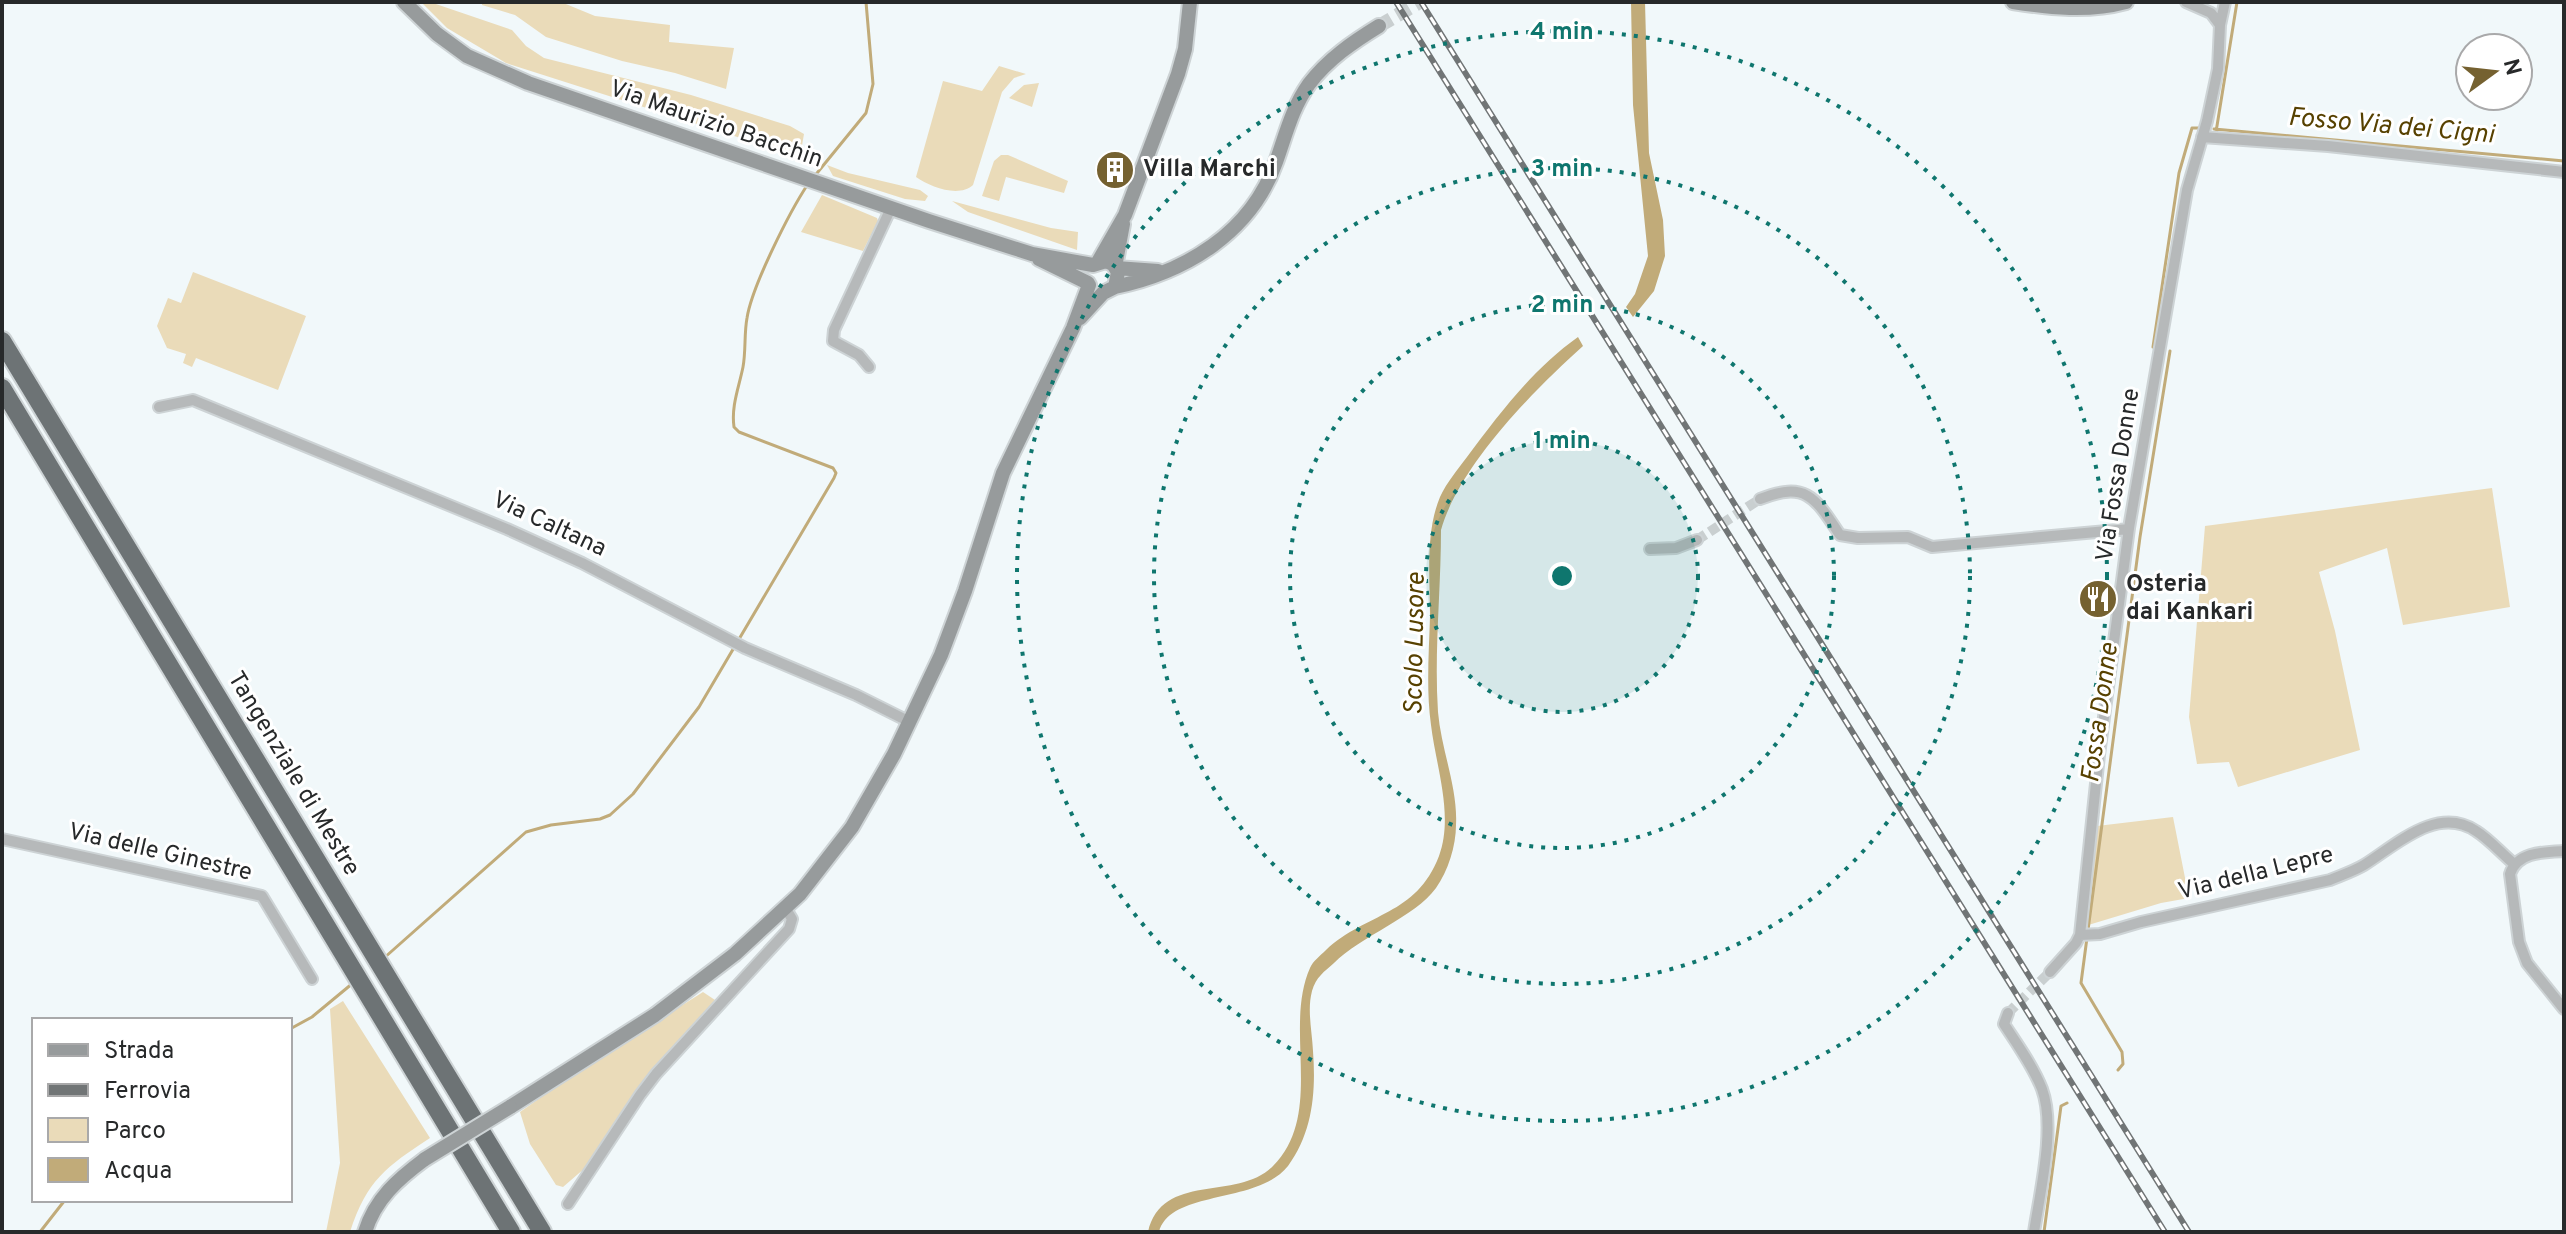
<svg xmlns="http://www.w3.org/2000/svg" width="2566" height="1234" font-family="Overpass,sans-serif">
<style>
.green{fill:#eadbb9}
.water{fill:#c1ab79}
.lines{fill:none;stroke-linecap:round;stroke-linejoin:round}
.stream{stroke:#c1ab79;stroke-width:3}
.minor-tunnel{stroke:#c9cfd0;stroke-width:10;stroke-dasharray:10 5;stroke-linecap:butt}
.secondary-tunnel{stroke:#c9cfd0;stroke-width:14;stroke-dasharray:14 7;stroke-linecap:butt}
.minor-casing{stroke:#cdd3d5;stroke-width:14}
.secondary-casing{stroke:#cdd3d5;stroke-width:18}
.motorway-casing{stroke:#cdd3d5;stroke-width:22}
.minor{stroke:#b6b9ba;stroke-width:10}
.secondary{stroke:#979b9c;stroke-width:14}
.motorway{stroke:#6d7375;stroke-width:18}
.rail-casing{stroke:#717576;stroke-width:6}
.rail{stroke:#fff;stroke-width:3;stroke-dasharray:9;stroke-linecap:butt}
.secondary-bridge-casing{stroke:#cdd3d5;stroke-width:18;stroke-linecap:butt}
.secondary-bridge{stroke:#979b9c;stroke-width:14}
.ring{fill:none;stroke:#0f766e;stroke-width:4;stroke-dasharray:4 8}
.labels{text-anchor:middle;dominant-baseline:central;stroke-width:6;stroke-linejoin:round;paint-order:stroke}
.street-label{font-size:24px;fill:#27292a;stroke:#fff}
.poi-label{font-size:24px;font-weight:bold;fill:#27292a;stroke:#fff;text-anchor:start}
.water-label{font-size:26px;font-style:italic;fill:#574100;stroke:#fff}
.centre{fill:#0f766e;stroke:#fff;stroke-width:4}
.ring-label{font-size:24px;text-anchor:middle;font-weight:bold;fill:#0f766e;stroke:#fff;stroke-width:6;stroke-linejoin:round;paint-order:stroke}
</style>
<rect width="100%" height="100%" fill="#f1f8fa"/>
<path class="green" d="M421 2H430L512 30 526 46 544 58 691 95 790 126 804 134 800 157 506 63 447 28Z
M482 2H561L595 16 670 25 669 42 734 48 726 89 675 73 622 61 546 37 515 15 482 5Z
M999 66 1026 74 1014 78 1002 92 973 185C959 198 930 187 916 177L943 81 982 91Z
M1039 83 1032 107 1009 98 1024 85Z
M1001 155H1008L1068 181 1064 193 1006 177 999 201 982 196 994 161Z
M827 165 848 173 920 190 928 196 925 201 905 199 833 176Z
M822 195 877 218 878 221 863 251 801 232Z
M952 201 1051 228 1078 232 1077 250 968 212Z
M193 272 306 316 278 390 196 358 192 367 183 363 186 354 167 348 157 326 168 298 181 303Z
M2492 488 2510 607 2403 625 2387 548 2319 572 2335 631 2360 750 2238 787 2229 762 2197 764 2189 717 2205 526Z
M2173 817 2189 898 2161 903 2085 926 2097 826Z
M703 992 715 1000 647 1081 585 1168 563 1187 556 1185 530 1144 520 1112 580 1070Z
M343 1001 430 1138C386 1167 367 1180 350 1232H326L340 1163 330 1009Z"/>
<path class="water" d="M1631 2H1645L1649 153 1663 220 1665 256 1654 291 1633 317 1626 307 1635 294 1648 256 1633 105Z
M1578 337 1583 346C1533 391 1459 466 1441 530 1441 591 1434 652 1438 712 1441 749 1458 788 1456 825 1456 846 1448 871 1436 888 1415 917 1361 936 1334 963 1324 972 1316 977 1312 991 1307 1010 1312 1031 1313 1051 1316 1091 1313 1132 1288 1166 1257 1205 1171 1189 1159 1232H1148C1162 1171 1238 1202 1273 1166 1325 1113 1283 1029 1310 968 1313 961 1320 956 1326 950 1367 912 1416 916 1439 856 1454 815 1436 767 1431 725 1426 689 1429 652 1430 616 1430 577 1425 533 1440 497 1447 482 1458 469 1467 457 1500 413 1533 369 1578 337Z"/>
<g class="lines">
<path class="stream" d="M2214 129 2564 161
M2216 132 2237 2
M813 178 866 113 873 84 866 2
M2153 347 2179 173 2192 128H2200
M384 958 526 832 551 825 600 819 610 815 633 794 699 707 834 478 836 473 833 468 739 432 734 427C731 406 739 387 743 367 746 351 744 334 747 318 752 286 790 211 808 184
M290 1029 312 1017 353 983
M2118 1070 2123 1064 2122 1052 2081 983 2140 537 2170 351
M40 1232 65 1200
M2044 1232 2061 1106 2067 1103"/>
<path class="minor-tunnel" d="M1697 540 1760 499
M2008 1013 2050 972"/>
<path class="secondary-tunnel" d="M1379 26 1420 2"/>
<g class="minor-casing">
<path id="minor" d="M2186 2 2211 13 2220 25
M2202 137 2328 146 2564 172
M869 367 859 355 833 341 834 330 891 208
M159 407 193 400 507 529 582 563 745 648 856 695 910 722
M1760 499C1806 481 1815 497 1840 535L1858 538 1908 537 1932 547 2129 529
M1650 549 1676 548 1697 540
M2 839 262 896 312 979
M2564 851C2543 852 2517 852 2510 874L2519 942 2527 963 2564 1009
M2080 935 2100 934 2141 922 2330 880C2342 875 2354 871 2364 865 2396 845 2437 805 2476 831 2489 839 2501 853 2513 863
M2050 972 2076 943 2080 935 2099 755 2129 528 2187 190 2207 121 2218 69 2220 25 2225 2
M2008 1013 2004 1024C2017 1044 2033 1066 2042 1089 2056 1127 2040 1192 2034 1232
M568 1204 640 1095 656 1074 789 929 792 919 786 909"/>
</g>
<g class="secondary-casing">
<path id="secondary" d="M404 2 437 34 467 56 528 83 929 221 1032 254 1093 265 1106 261 1113 264 1118 272 1115 287 1103 293 1080 318
M2013 2C2050 8 2089 12 2126 2
M1039 259 1088 283
M1098 262 1125 215 1178 74 1185 49 1190 2
M1115 267 1123 224
M1116 268 1158 271
M1115 287C1186 272 1251 233 1276 162 1286 134 1292 108 1309 84 1328 59 1353 42 1379 26
M510 1107 655 1015 735 954 800 894 852 827 894 754 941 655 965 591 1003 473 1073 328 1089 285
M365 1232C375 1199 398 1179 425 1159"/>
</g>
<g class="motorway-casing">
<path id="motorway" d="M2 341 542 1232
M2 388 511 1232"/>
</g>
<use href="#minor" class="minor"/>
<use href="#secondary" class="secondary"/>
<use href="#motorway" class="motorway"/>
<g class="rail-casing">
<path id="rail" d="M1396 2 2165 1232
M1421 2 2189 1232"/>
</g>
<use href="#rail" class="rail"/>
<g class="secondary-bridge-casing">
<path id="secondary-bridge" d="M425 1159 510 1107"/>
</g>
<use href="#secondary-bridge" class="secondary-bridge"/>
</g>
<circle cx="1562" cy="576" r="136" fill="#0f766e" fill-opacity=".12"/>
<g class="ring">
<circle cx="1562" cy="576" r="136"/>
<circle cx="1562" cy="576" r="272"/>
<circle cx="1562" cy="576" r="408"/>
<circle cx="1562" cy="576" r="545"/>
</g>
<defs>
<g id="building-disc" transform="scale(2)"><circle r="9.5" fill="#756130" stroke="#fff"/><path d="M-4-6H4V6H1V3H-1V6H-4ZM-2.5-4.3h1.7v1.8h-1.7ZM.8-4.3h1.7v1.8H.8ZM-2.5-1h1.7V.8h-1.7ZM.8-1h1.7V.8H.8Z" fill="#fff"/></g>
<g id="restaurant-disc" transform="scale(2)"><circle r="9.5" fill="#756130" stroke="#fff"/><path d="M-5-6h1v4h1v-4h1v4h1v-4h1v5L-1.5 .5V6h-2V.5L-5-1ZM5-6V6H3V1.5H1.5Q1.5-4 5-6Z" fill="#fff"/></g>
</defs>
<g fill-rule="evenodd">
<use href="#building-disc" x="1115" y="170"/>
<use href="#restaurant-disc" x="2098" y="599"/>
</g>
<g class="labels">
<g class="street-label">
<text transform="translate(716 125) rotate(19)">Via Maurizio Bacchin</text>
<text transform="translate(2119 475) rotate(-81)">Via Fossa Donne</text>
<text transform="translate(549 525) rotate(25)">Via Caltana</text>
<text transform="translate(293 774) rotate(59)">Tangenziale di Mestre</text>
<text transform="translate(160 853) rotate(13)">Via delle Ginestre</text>
<text transform="translate(2256 874) rotate(-14)">Via della Lepre</text>
</g>
<g class="poi-label">
<text x="1143" y="170">Villa Marchi</text>
<text x="2126" y="585">Osteria<tspan x="2126" dy="28">dai Kankari</tspan></text>
</g>
<g class="water-label">
<text transform="translate(2391 127) rotate(5)">Fosso Via dei Cigni</text>
<text transform="translate(1416 644) rotate(-89)">Scolo Lusore</text>
<text transform="translate(2101 713) rotate(-82)">Fossa Donne</text>
</g>
</g>
<circle cx="1562" cy="576" r="12" class="centre"/>
<g class="ring-label">
<text x="1562" y="39">4 min</text>
<text x="1562" y="176">3 min</text>
<text x="1562" y="312">2 min</text>
<text x="1562" y="448">1 min</text>
</g>
<rect width="2566" height="1234" fill="none" stroke="#27292a" stroke-width="8"/>
<rect x="32" y="1018" width="260" height="184" fill="#ffffff" stroke="#a9a9aa" stroke-width="2"/>
<rect x="48" y="1044" width="40" height="12" fill="#979b9c" stroke="#a9a9aa" stroke-width="2"/>
<text x="104" y="1058" font-size="24" fill="#27292a">Strada</text>
<rect x="48" y="1084" width="40" height="12" fill="#717576" stroke="#a9a9aa" stroke-width="2"/>
<text x="104" y="1098" font-size="24" fill="#27292a">Ferrovia</text>
<rect x="48" y="1118" width="40" height="24" fill="#eadbb9" stroke="#a9a9aa" stroke-width="2"/>
<text x="104" y="1138" font-size="24" fill="#27292a">Parco</text>
<rect x="48" y="1158" width="40" height="24" fill="#c1ab79" stroke="#a9a9aa" stroke-width="2"/>
<text x="104" y="1178" font-size="24" fill="#27292a">Acqua</text>
<g transform="translate(2494 72) rotate(75)"><circle r="38" fill="#ffffff" stroke="#a9a9aa" stroke-width="2"/>
<path d="M0-6L14 30L0 20L-14 30Z" fill="#756130"/>
<text y="-12" font-size="22" font-weight="bold" text-anchor="middle" fill="#27292a">N</text>
</g>
</svg>
